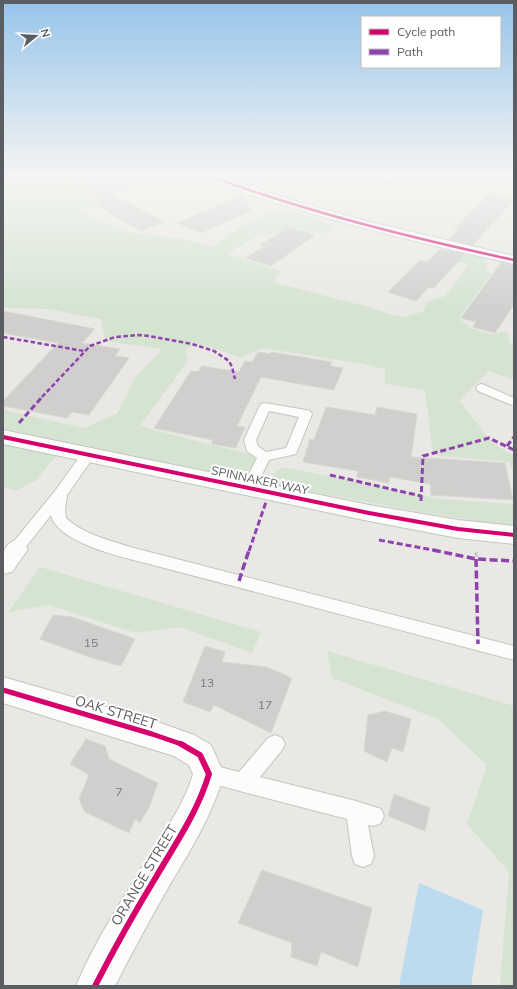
<svg xmlns="http://www.w3.org/2000/svg" width="517" height="989" font-family="Mulish,sans-serif">
<style>
.green{fill:#d4e4d1}
.water{fill:#bddbef}
.building{fill:#d0cfcd;stroke:#d8d7d4}
.lines{fill:none;stroke-linecap:round;stroke-linejoin:round}
.service-casing{stroke:#c4c4c4;stroke-width:2}
.minor-casing{stroke:#c4c4c4;stroke-width:2}
.path-far1{stroke:#c5c9c7;stroke-width:1.5;stroke-dasharray:2.5 1;stroke-linecap:butt}
.path{stroke:#c5c9c7;stroke-width:3;stroke-dasharray:5 2.5;stroke-linecap:butt}
.service{fill:#fcfcfb;fill-rule:evenodd}
.minor{fill:#fcfcfb;fill-rule:evenodd}
.quiet-far3{stroke:#8e44ad;stroke-width:2;stroke-dasharray:3.5 2;stroke-linecap:butt}
.quiet-far2{stroke:#8e44ad;stroke-width:2.5;stroke-dasharray:4.5 2.5;stroke-linecap:butt}
.quiet-far1{stroke:#8e44ad;stroke-width:3;stroke-dasharray:6 3;stroke-linecap:butt}
.quiet{stroke:#8e44ad;stroke-width:3.5;stroke-dasharray:8 3.5;stroke-linecap:butt}
.cycleway-far3-casing{stroke:#fff;stroke-width:4}
.cycleway-far2-casing{stroke:#fff;stroke-width:6}
.cycleway-far1-casing{stroke:#fff;stroke-width:8}
.cycleway-casing{stroke:#fff;stroke-width:8}
.cycleway-far3{stroke:#d6006c;stroke-width:2.5}
.cycleway-far2{stroke:#d6006c;stroke-width:4}
.cycleway-far1{stroke:#d6006c;stroke-width:5}
.cycleway{stroke:#d6006c;stroke-width:6}
.labels{text-anchor:middle;dominant-baseline:central;stroke-width:4;stroke-linejoin:round;paint-order:stroke}
.street-label{font-size:12px;fill:#5a5d61;stroke:#fff}
.near-number-label{font-size:12px;fill:#797b7d}
.near-street-label{font-size:14px;fill:#5a5d61;stroke:#fff}
</style>
<rect width="100%" height="100%" fill="#e9e8e4"/>
<path class="green" d="M3 177H45L57 183 75 182 89 184 112 200 76 211 133 233 189 240 211 247C225 238 246 222 261 216 283 206 315 215 335 227L322 234 291 227 276 233 257 236 227 254 281 271 273 282 369 307 389 314 404 317 424 311 426 302 445 296 468 266 464 263 455 262 440 250 481 257 486 261 487 269 485 271 491 274 459 318C467 326 480 334 493 334 499 334 500 330 508 333L509 343 514 344V380L489 371 459 401 493 443 514 456V473L509 462 433 455 425 390 385 384V369L364 364 262 348 241 358 204 345 185 348 188 360 140 426 203 443 264 457 253 470 219 475 64 447 35 481 16 491 3 487V410L84 428 118 413 134 379 162 349 105 341 101 319 48 309 3 308Z
M284 467 440 499 514 504V527L420 512 275 485 272 474Z
M40 567 261 632 252 653 180 627 136 633 49 605 8 612Z
M327 651 514 706V986H500L509 872 467 824 487 765 438 719 332 678Z"/>
<path class="water" d="M419 883 483 910 471 986H399Z"/>
<path class="building" d="M66 177H149V180L111 194 165 222 141 231 96 206 101 197Z
M489 194 514 200 473 245 449 239 458 230 454 229Z
M244 195 251 211 201 233 177 223Z
M288 227 315 235 271 266 246 258 264 246 260 245Z
M440 249 465 254 434 288 429 287 416 301 388 292 420 260 427 262Z
M501 263 514 265V304L495 333 473 327 476 322 461 318Z
M3 311 95 329 82 343 120 349 115 356 129 358 89 415 72 412 67 418 3 406V401L58 343 3 333Z
M258 352 270 354 271 352 332 362 330 366 343 368 334 390 261 377 237 426 245 427 236 448 211 444 213 440 154 428 191 371 198 372 202 366 239 372 245 361 252 362Z
M326 407 375 415 377 407 417 414 411 457 505 463 513 500 431 495 430 484 390 477 389 483 357 477 358 471 303 462 310 439 314 440Z
M53 615 72 617 135 639 121 666 92 658 40 639Z
M205 646 225 652 222 662 267 667 292 678 271 733 214 705 210 712 183 702Z
M385 711 411 719 403 752 392 748 387 762 364 751 368 715Z
M86 739 105 746 109 759 158 783 150 805 140 823 135 819 129 833 85 812 79 799 89 775 70 764Z
M394 794 430 808 425 831 388 816Z
M262 870 372 908 358 967 321 952 317 966 291 957 292 943 238 923Z"/>
<g class="lines">
<g class="service-casing">
<path id="service" d="M482 384 514 398V406L478 391 476 388 478 385Z
M265 403 306 410 310 411 312 414 296 454 269 460 254 491 249 493 244 491 242 488 257 458 247 451 244 440 259 407 261 404ZM269 411 299 417 286 448 266 452 258 446 256 440Z
M88 451 93 452 95 455 67 495 65 509 66 518C83 534 109 540 130 547L514 646V660L153 565C127 558 58 544 51 515L21 553 16 555 11 553 8 549 11 545 55 491 83 452Z
M275 735 282 738 285 744 282 750 260 777 356 801 381 809 384 816 381 823 374 826 368 825 374 856 371 864 363 867 355 864 352 856 347 819 202 781 199 774 202 767 209 764 239 772 268 738Z"/>
</g>
<g class="minor-casing">
<path id="minor" d="M206 177H223L291 200 366 221 514 256V264C410 241 308 216 208 180Z
M3 430 369 505 458 520 514 526V544L458 538 369 521 3 444Z
M16 540 24 543 28 549 12 572 3 574C3 558 0 546 16 540Z
M3 677 152 720 194 735 211 745 224 774C213 813 193 846 172 881 152 916 133 950 115 986H76C96 938 126 894 153 850 168 826 185 802 193 774L189 765 174 756 3 703Z"/>
</g>
<path class="path-far1" d="M483 177 514 183"/>
<path class="path" d="M476 552V559"/>
<use href="#service" class="service"/>
<use href="#minor" class="minor"/>
<path class="quiet-far3" d="M389 184 397 177"/>
<path class="quiet-far2" d="M3 337 84 351
M42 397 90 346 115 337 139 335 149 336 192 344 214 351 229 361 232 367 235 379"/>
<path class="quiet-far1" d="M19 423 43 396
M507 446 514 437
M330 475 421 496
M421 501 423 456 489 438 514 450
M379 540 438 551
M249 551 266 502"/>
<path class="quiet" d="M433 550 476 559 514 561
M476 559 478 644
M239 581 249 550"/>
<g class="cycleway-far3-casing">
<path id="cycleway-far3" d="M212 177C311 213 412 238 514 260"/>
</g>
<g class="cycleway-far2-casing">
<path id="cycleway-far2" d="M3 437 369 513 458 529 514 535"/>
</g>
<g class="cycleway-far1-casing">
<path id="cycleway-far1" d="M3 690 152 734 184 745"/>
</g>
<g class="cycleway-casing">
<path id="cycleway" d="M95 986C114 949 134 913 156 877 176 843 198 811 209 774L200 755 181 744"/>
</g>
<use href="#cycleway-far3" class="cycleway-far3"/>
<use href="#cycleway-far2" class="cycleway-far2"/>
<use href="#cycleway-far1" class="cycleway-far1"/>
<use href="#cycleway" class="cycleway"/>
</g>
<linearGradient id="sky" x2="0" y2="1"><stop stop-color="#97c4eb"/><stop offset="0.56" stop-color="#f5f5f3"/><stop offset="1" stop-color="#f5f5f3" stop-opacity="0"/></linearGradient>
<rect width="517" height="315" fill="url(#sky)"/>
<g class="labels">
<g class="street-label">
<text transform="translate(260 480) rotate(12)">SPINNAKER WAY</text>
</g>
<g class="near-number-label">
<text x="91" y="642">15</text>
<text x="207" y="682">13</text>
<text x="265" y="704">17</text>
<text x="119" y="791">7</text>
</g>
<g class="near-street-label">
<text transform="translate(116 712) rotate(17)">OAK STREET</text>
<text transform="translate(144 875) rotate(-59)">ORANGE STREET</text>
</g>
</g>
<rect width="517" height="989" fill="none" stroke="#5a5d61" stroke-width="8"/>
<rect x="361" y="16" width="140" height="52" fill="#ffffff" stroke="#bdbec0"/>
<rect x="369" y="29" width="20" height="6" fill="#d6006c" stroke="#bdbec0"/>
<text x="397" y="36" font-size="12" fill="#5a5d61">Cycle path</text>
<rect x="369" y="49" width="20" height="6" fill="#8e44ad" stroke="#bdbec0"/>
<text x="397" y="56" font-size="12" fill="#5a5d61">Path</text>
<g transform="translate(36 36) rotate(72)" stroke="#ffffff" stroke-width="3" paint-order="stroke">
<path d="M0-3L7 15L0 10L-7 15Z" fill="#5a5d61"/>
<text y="-6" font-size="11" font-weight="bold" text-anchor="middle" fill="#5a5d61">N</text>
</g>
</svg>
